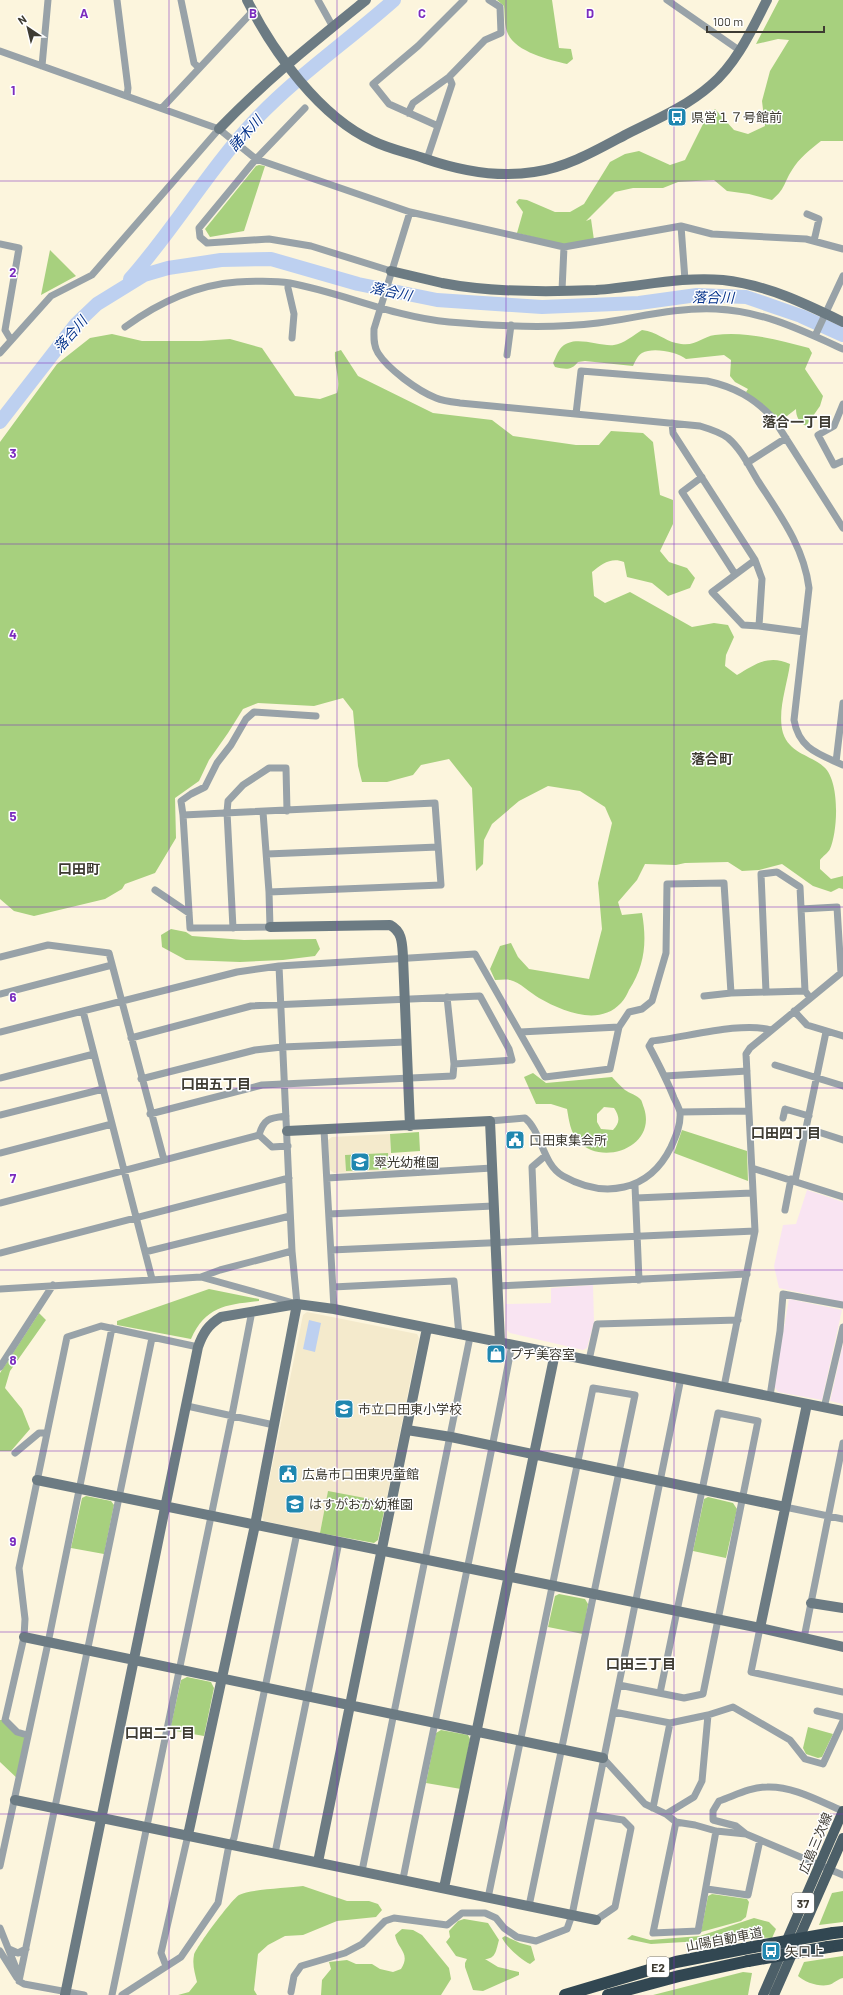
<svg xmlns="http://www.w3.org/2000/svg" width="843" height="1995" font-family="Barlow,'Noto Sans JP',sans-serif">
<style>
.commercial{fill:#f9e4f2}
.built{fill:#f4eacc}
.green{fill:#a7d07e;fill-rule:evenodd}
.water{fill:#bdd0f0}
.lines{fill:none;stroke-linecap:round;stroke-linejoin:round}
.river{stroke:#bdd0f0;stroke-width:14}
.street{stroke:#98a2a8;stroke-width:7}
.secondary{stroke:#6c7b83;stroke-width:10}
.primary{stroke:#4c5f68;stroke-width:10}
.highway{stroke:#324752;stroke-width:12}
.highway-bridge{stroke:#324752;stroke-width:12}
.grid{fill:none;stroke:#7b2cbf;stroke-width:1;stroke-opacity:0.55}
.labels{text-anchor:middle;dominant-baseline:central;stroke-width:3;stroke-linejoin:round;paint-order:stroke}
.shield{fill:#fff;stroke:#787670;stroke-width:1}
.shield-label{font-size:12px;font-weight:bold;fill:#3e3b32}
.poi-label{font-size:13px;fill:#3e3b32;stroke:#fff;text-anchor:start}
.street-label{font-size:13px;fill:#3e3b32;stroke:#fff}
.water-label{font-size:14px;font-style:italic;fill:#04328b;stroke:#fff}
.neighbourhood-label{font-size:14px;font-weight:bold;fill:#3e3b32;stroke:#fff}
.grid-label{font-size:13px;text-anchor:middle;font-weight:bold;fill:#7b2cbf;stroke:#fff;stroke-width:3;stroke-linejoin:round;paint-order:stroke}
</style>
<rect width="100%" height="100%" fill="#fcf5dd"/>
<path class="commercial" d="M807 1190 843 1202V1302L779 1288 774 1266 783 1225 796 1224Z
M593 1285 594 1322 587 1348 583 1350 510 1333 507 1330 506 1304 551 1303V1288Z
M789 1299 842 1310 822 1400 778 1392 774 1386Z
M843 1344V1404L830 1401Z"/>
<path class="built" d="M390 1134 391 1170 334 1173 330 1170 328 1140 332 1137Z
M307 1312 417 1334 419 1338 386 1502 328 1492 320 1533 264 1521 262 1516 303 1315Z"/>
<path class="green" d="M497 0H552L559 48 571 49 573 59 567 64C550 60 516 52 508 34 504 27 505 14 504 6Z
M779 0H843V141H821C811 149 799 158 792 170 783 184 786 188 772 200L749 194 727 191 714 180 678 182 663 188H633L615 192 586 221 591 219 594 240 564 245 517 233 523 212 516 202 519 199 527 200 555 212H570L584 204 610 162 625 154 639 151 670 165 685 160 707 116 715 109 734 130 748 134 765 126 762 101 770 71 789 40 778 39 756 44Z
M259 165 265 166 244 231 210 237 205 229 256 166Z
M50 250 76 276 41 295Z
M642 330C658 332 663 340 676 343 696 348 700 337 715 335 747 331 778 340 809 348L812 353 805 369 823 396 820 406 806 426C799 422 796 417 796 409L778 423 746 392 748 389 735 382 730 376 731 360 724 355 686 359C677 352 653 347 642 353 637 356 635 362 633 366L585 361 578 362C571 371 565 369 555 367L553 363C555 359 557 353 560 349 572 333 599 347 614 345 623 344 634 335 642 330Z
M112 334 142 341H201L230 339 262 348 295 396 320 399 337 393C341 379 334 367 335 352L341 350 358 376 433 413 492 420 513 436 576 445H599L611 431 643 433 653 442 660 495 673 500V524L660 551 669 562 687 568 695 578 690 588 668 596 652 583 627 577 624 562C611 557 602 564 592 572L594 596 605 603 630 592 692 627 714 623 728 625 734 637 726 655 725 666 737 675C755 664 769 654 790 664 787 686 777 711 783 733 790 754 811 755 824 767 840 781 838 831 830 849 828 853 823 856 820 860V869L831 879 843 876V889L839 888 831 892 813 886 782 864 759 870 742 871 728 862 685 863 676 865 645 864 637 880 618 902 622 915 642 913C647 942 645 965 629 990 627 994 625 999 621 1003 599 1027 562 1011 539 998 530 993 520 982 510 980 506 979 500 980 495 980L490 969 500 946 511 943 518 957 529 969 589 979 602 929 598 883 612 823 605 807 580 791 548 786 519 801 492 824 484 840 483 864 476 871 472 788 449 759 421 765 413 775 387 782H362L358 766 353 711 343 698 314 706 258 703 243 709 228 733 209 760 199 781 175 798 176 838 155 873 125 884 122 889 105 899 34 916 14 911 0 899V442L57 364 90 338Z
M171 929 186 932 192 936 244 940 316 939 320 949 315 956 283 960 240 962 186 960 162 947 161 935Z
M533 1073 546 1083 612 1077C616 1081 620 1086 625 1090 629 1093 637 1095 641 1100 642 1101 643 1106 644 1108 657 1147 602 1167 578 1141 570 1132 569 1120 567 1109L551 1104H536L524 1077ZM604 1107 614 1108C620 1117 620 1123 613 1130L601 1129 597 1122V1114Z
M682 1130 747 1151 748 1181 674 1153Z
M419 1132 420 1151 391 1153 390 1134Z
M388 1153 389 1169 346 1171 345 1155Z
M209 1289 259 1299V1301C226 1305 206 1306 191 1339L117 1325V1321Z
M39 1313 46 1320 10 1371 5 1388 22 1409 30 1429 11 1451H0V1373Z
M328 1491 386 1502 378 1540 374 1543 320 1533Z
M86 1496 111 1501 114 1505 104 1554 71 1548 82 1498Z
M708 1497 733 1503 737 1509 726 1558 693 1551 704 1499Z
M559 1594 585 1599 588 1604 583 1634 548 1627 555 1596Z
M187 1677 211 1682 214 1688 204 1736 170 1730 181 1680Z
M0 1720H5L27 1735 19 1780 0 1762Z
M808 1727 833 1734 822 1757 818 1758 806 1754 803 1748Z
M441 1730 468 1735 470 1739 461 1789 426 1783 436 1733Z
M303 1886 347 1901H369L378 1904 382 1910 376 1917 337 1921 303 1935 285 1936 268 1945 258 1954 254 1990 257 1995H178L189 1992 197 1982C195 1973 192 1965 194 1955 196 1947 232 1899 239 1895 251 1889 288 1888 303 1886Z
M843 1891V1922L819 1925 832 1893Z
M712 1894 747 1899 749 1902 746 1917 741 1921 701 1932 708 1896Z
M754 1918 769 1922 776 1929 772 1938 735 1936 701 1941 651 1944 627 1939 632 1935 650 1940 700 1936Z
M464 1919 488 1923 499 1940C496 1950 496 1959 485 1959L498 1967 519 1972V1975L483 1991 473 1990 465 1967V1963L467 1959 456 1956 446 1942 450 1937 449 1931 458 1921Z
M402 1929 413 1930 422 1935 449 1968 451 1979 441 1995H321L322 1980 331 1969 329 1962 347 1960 356 1964H372L380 1969 393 1972 401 1969C411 1953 398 1950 395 1935Z
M505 1936 520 1943 531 1946 535 1960 530 1964C521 1960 506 1946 502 1938Z
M843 1956V1978C837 1979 834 1984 828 1985 819 1987 804 1982 798 1976L804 1962Z
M743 1972 752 1973 748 1995H653Z"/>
<path class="water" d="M309 1320 321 1323 315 1352 303 1349Z"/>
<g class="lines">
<path class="river" d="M130 279C175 228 209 169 256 119 298 75 349 40 394 0
M0 422 76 324 97 304 144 275 168 268 221 260 271 259 358 284 437 300 542 307 639 303 697 295 746 297 801 316 843 335"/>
<path class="street" d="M117 0 128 88 127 96
M181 0 194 63 199 68
M318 0 333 27
M667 0 739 50
M0 51 219 129 256 159 410 212 564 247 681 226 712 234 806 239 843 249
M42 66 48 0
M162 108 253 11
M305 108 256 159 199 228 200 237 207 243 269 239 311 246 391 271
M408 113 413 103 449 77 485 40 501 33 500 7 489 0
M438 126 389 104 373 84 418 46 464 0
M427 159 452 84 449 77
M410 212 374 329C374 337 373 345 378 353 388 369 418 391 436 398 443 401 452 402 460 403L700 426C710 429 720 432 728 438 741 449 749 466 758 481 780 515 804 547 809 588L794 720C799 749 819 754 843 765
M807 214 819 219 814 241
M681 226 685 280
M0 244 19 248 5 330 11 340
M288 283V288L294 314 292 338
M562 290 564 247
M125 327C158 303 195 285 237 282 254 281 273 280 290 283 343 293 394 317 449 322 497 326 549 329 598 323 636 318 677 307 716 309 763 311 801 330 843 349
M815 336 843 276
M0 353 51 296 92 275 219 129
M507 355 511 325
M843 404 834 426 818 435 834 465 843 461
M576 414 581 371 707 381C735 387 754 398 773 418L843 528
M672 423 673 433 755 560 762 579 759 626
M747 463 786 438
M702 477 682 492 735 574
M755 560 712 592 743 625 759 626 804 632
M836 762 843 703
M263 812 269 892 270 927 190 928 183 815 435 803 441 885 269 892
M183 815 181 801 191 794 205 787 217 763 231 745 246 719 254 712 316 716
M267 854 438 847
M155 890 189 913
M233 928 227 812 228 801 243 785 269 768H286L287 811
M0 957 48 945 109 953 164 1160
M766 992 761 874 777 872 800 887 805 991 808 995
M0 994 112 965
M704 996 731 993
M83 1011 152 1279
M794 1011 807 1025 843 1036
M0 1032 237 972 279 966 475 954 545 1077 610 1069 619 1027 629 1012 642 1009 652 1001 666 953 667 884 724 883 731 993 805 991
M520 1032 619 1027
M131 1038 251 1006 480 996 509 1049 512 1060 454 1064
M775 1065 843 1086
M665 1076 747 1071
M0 1078 94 1054
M141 1079 255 1050 282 1047 406 1042
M680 1112 748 1111
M150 1114 262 1085 453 1076 454 1064 447 997
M0 1115 103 1089
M783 1118 785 1109 809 1116
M490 1121 525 1118C542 1132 542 1164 563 1176 604 1199 649 1192 671 1147 676 1136 681 1125 680 1112 679 1108 676 1102 674 1098 667 1080 658 1063 649 1046L652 1041C684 1038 741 1021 771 1030
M806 1128 843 1140
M324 1130 334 1309
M259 1135C264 1118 270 1118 286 1116
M259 1135 272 1147 288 1146
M0 1153 112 1124
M752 1168 843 1197
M327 1178 492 1168
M795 1181 826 1032
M635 1186 639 1280
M636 1198 752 1193
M0 1203 259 1135
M785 1210 791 1179
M329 1214 493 1206
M535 1240 532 1167 545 1156
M331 1250 755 1231
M145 1252 290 1216
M0 1253 289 1178
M201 1277 220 1270 292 1251
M497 1286 747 1274
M333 1287 454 1281 459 1335
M0 1289 201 1277 297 1304 292 1251 279 966
M589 1360 597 1324 738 1320
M0 1367 53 1285
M724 1387 755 1231 746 1054 750 1048 841 973 837 907 801 909
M770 1396 780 1331 783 1294 843 1305
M187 1406 274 1425
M824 1408 843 1327
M15 1453 39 1433H47
M785 1507 843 1519
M760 1628 751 1672 843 1692
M804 1638 843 1443
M619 1685 684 1698 703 1694 758 1421 718 1413 660 1693
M817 1711 843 1717
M614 1712 670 1723 708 1715 733 1707 790 1740 805 1759 823 1764 843 1721
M27 1735 17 1732 5 1720 24 1637 25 1619 19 1568 67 1337 101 1326 198 1347
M603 1758 645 1804 666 1814 676 1822 695 1825 716 1831 746 1834 843 1875
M653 1808 670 1723
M666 1814 694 1797 702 1781 708 1715
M592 1815 623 1820 631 1828 615 1907 596 1920
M676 1822 653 1933 698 1931 716 1831
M746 1834 736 1826 713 1820V1811L719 1801C734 1796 750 1787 767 1787 793 1786 819 1801 843 1811
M275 1853 339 1542
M0 1866 48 1643 112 1328
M362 1871 470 1337
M403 1879C438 1701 479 1523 512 1344
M707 1889 748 1895 760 1840
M488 1898 593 1388 635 1395 529 1906
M0 1928 16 1968 19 1981 24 1984 84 1995
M9 1949 18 1953 26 1949
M0 1951 17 1978
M166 1966 161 1953 188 1835
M19 1981 152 1338
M291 1992 294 1976 301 1966 345 1953 362 1944 385 1921 394 1918 447 1925 462 1913H485L496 1918 504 1928 517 1937 536 1941 567 1929 572 1915 681 1378
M112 1995 232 1415 252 1311
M122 1995 181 1957 218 1903 228 1850 234 1838 297 1533"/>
<path class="secondary" d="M247 0C273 52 320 117 373 141 389 149 409 153 426 159 461 171 497 178 534 172 566 168 597 150 625 135 655 120 686 107 711 85 737 63 752 29 767 0
M219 129C265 81 314 42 366 0
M391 271C408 275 425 279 442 283 487 292 549 292 596 290 639 287 681 276 723 280 767 285 804 303 843 322
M270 927 390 925C403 932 402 944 403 957L410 1126
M287 1131 490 1121 500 1342
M407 1430 451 1437 785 1507
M37 1480 760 1628 843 1647
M811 1603 843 1608
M760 1628 807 1404
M24 1637 603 1758
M15 1800 596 1920
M188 1835 255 1525 297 1304
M318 1862 427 1328
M444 1888 555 1353
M65 1995 198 1347C203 1333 208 1325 221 1317L297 1304 334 1309 843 1411"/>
<path class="primary" d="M763 1995 843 1811
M774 1995 843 1838"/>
<path class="highway" d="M833 1933 843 1932
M828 1947 843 1945
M565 1995 676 1962 753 1947
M608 1995 679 1976 748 1961"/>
<path class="highway-bridge" d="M753 1947 833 1933
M748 1961 828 1947"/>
</g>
<path class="grid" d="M169 0V1995M337 0V1995M506 0V1995M674 0V1995M0 181H843M0 363H843M0 544H843M0 725H843M0 907H843M0 1088H843M0 1270H843M0 1451H843M0 1632H843M0 1814H843"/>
<defs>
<g id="bus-square" transform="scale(1)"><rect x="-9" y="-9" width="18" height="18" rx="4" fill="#2087b0" stroke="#fff"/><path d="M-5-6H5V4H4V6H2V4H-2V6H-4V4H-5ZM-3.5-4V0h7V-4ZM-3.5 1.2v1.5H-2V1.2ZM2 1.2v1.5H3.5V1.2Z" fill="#fff"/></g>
<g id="civic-square" transform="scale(1)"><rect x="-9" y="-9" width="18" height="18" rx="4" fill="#2087b0" stroke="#fff"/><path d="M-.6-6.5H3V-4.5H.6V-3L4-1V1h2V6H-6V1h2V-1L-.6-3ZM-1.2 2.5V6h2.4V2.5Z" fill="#fff"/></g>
<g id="school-square" transform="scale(1)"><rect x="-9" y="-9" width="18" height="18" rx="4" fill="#2087b0" stroke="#fff"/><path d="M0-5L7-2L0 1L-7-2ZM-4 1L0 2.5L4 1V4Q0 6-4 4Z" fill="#fff"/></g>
<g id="shop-square" transform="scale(1)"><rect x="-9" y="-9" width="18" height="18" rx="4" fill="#2087b0" stroke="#fff"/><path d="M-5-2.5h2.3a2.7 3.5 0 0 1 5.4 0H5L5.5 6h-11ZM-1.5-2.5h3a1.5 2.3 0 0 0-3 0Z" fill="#fff"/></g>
</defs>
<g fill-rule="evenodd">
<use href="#bus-square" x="677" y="117"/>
<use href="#civic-square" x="515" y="1140"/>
<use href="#school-square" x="360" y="1162"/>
<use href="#shop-square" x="496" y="1354"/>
<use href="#school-square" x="344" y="1409"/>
<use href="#civic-square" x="288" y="1474"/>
<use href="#school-square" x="295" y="1504"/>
<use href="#bus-square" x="771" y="1951"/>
</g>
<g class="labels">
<g class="shield">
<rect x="792" y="1893" width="22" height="20" rx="3"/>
<rect x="647" y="1957" width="22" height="20" rx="3"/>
</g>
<g class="shield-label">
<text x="803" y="1903">37</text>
<text x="658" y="1967">E2</text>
</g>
<g class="poi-label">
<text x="691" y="117">県営１７号館前</text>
<text x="529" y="1140">口田東集会所</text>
<text x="374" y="1162">翠光幼稚園</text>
<text x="510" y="1354">プチ美容室</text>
<text x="358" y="1409">市立口田東小学校</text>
<text x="302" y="1474">広島市口田東児童館</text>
<text x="309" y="1504">はすがおか幼稚園</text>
<text x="785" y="1951">矢口上</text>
</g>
<g class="street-label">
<text transform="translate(815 1843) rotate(-67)">広島三次線</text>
<text transform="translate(724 1939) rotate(-11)">山陽自動車道</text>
</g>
<g class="water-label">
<text transform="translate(245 133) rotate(-48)">諸木川</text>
<text transform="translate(391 291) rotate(12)">落合川</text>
<text transform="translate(713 297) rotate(1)">落合川</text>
<text transform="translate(70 334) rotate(-49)">落合川</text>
</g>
<g class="neighbourhood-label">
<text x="797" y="421">落合一丁目</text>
<text x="712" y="758">落合町</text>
<text x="79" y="868">口田町</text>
<text x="216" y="1083">口田五丁目</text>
<text x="786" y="1132">口田四丁目</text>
<text x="641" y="1663">口田三丁目</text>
<text x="160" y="1732">口田二丁目</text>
</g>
</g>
<g class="grid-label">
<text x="84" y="18">A</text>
<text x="253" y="18">B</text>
<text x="422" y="18">C</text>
<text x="590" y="18">D</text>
<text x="13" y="95">1</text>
<text x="13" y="277">2</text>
<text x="13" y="458">3</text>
<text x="13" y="639">4</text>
<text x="13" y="821">5</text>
<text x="13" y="1002">6</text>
<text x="13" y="1183">7</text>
<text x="13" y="1365">8</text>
<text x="13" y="1546">9</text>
</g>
<g transform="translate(28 28) rotate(325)" stroke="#ffffff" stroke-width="3" paint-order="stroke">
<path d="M0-3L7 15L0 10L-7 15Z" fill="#3e3b32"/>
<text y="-6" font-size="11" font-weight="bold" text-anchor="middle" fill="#3e3b32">N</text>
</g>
<path d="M707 26v6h117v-6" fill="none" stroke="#3e3b32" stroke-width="2"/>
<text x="713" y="26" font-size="12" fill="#3e3b32" stroke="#ffffff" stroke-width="3" paint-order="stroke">100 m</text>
</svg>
